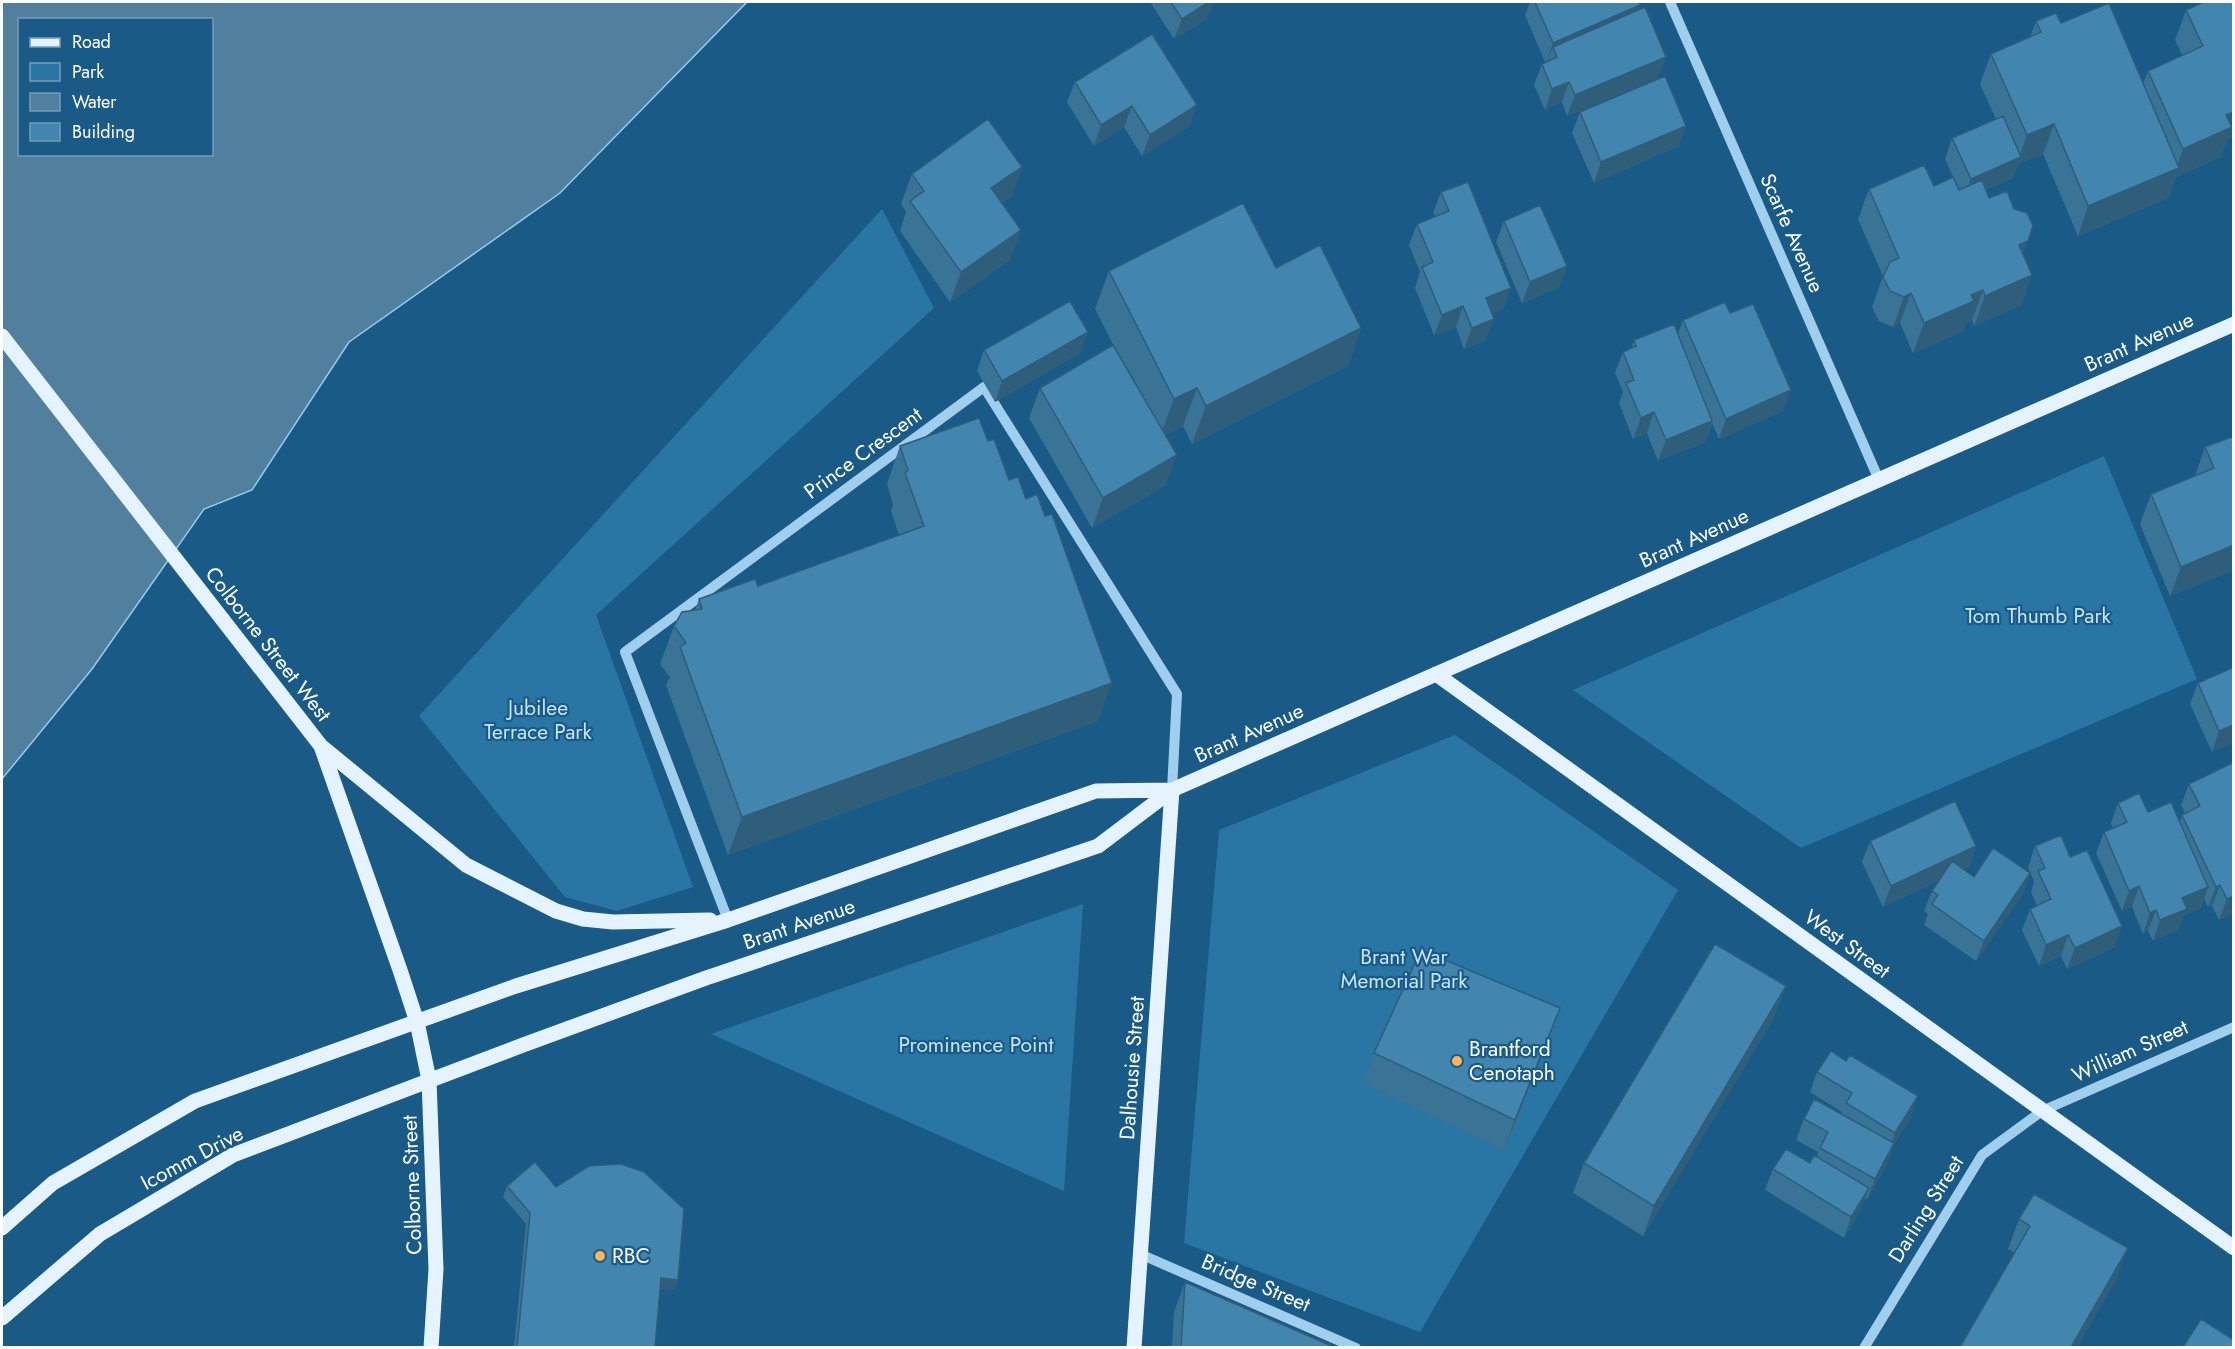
<svg xmlns="http://www.w3.org/2000/svg" width="2235" height="1349" font-family="Jost,sans-serif">
<style>
.green{fill:#2975a3}
.water{fill:#50809e;stroke:#92cdef;stroke-width:1.5;fill-rule:evenodd}
.lines{fill:none;stroke-linecap:round;stroke-linejoin:round}
.minor{stroke:#9fcfec;stroke-width:10}
.major{stroke:#e5f3ff;stroke-width:15}
.wall{fill:#397396}
.shaded-wall{fill:#2e5e7a}
.building{fill:#4286af;stroke:#2e5e7a;stroke-width:1.5}
.poi-dot{fill:#ffb35b;stroke:#195b86;stroke-width:2}
.labels{text-anchor:middle;dominant-baseline:central;stroke-width:4.5;stroke-linejoin:round;paint-order:stroke}
.street-label{font-size:21px;fill:#fff;stroke:#195b86}
.park-label{font-size:21px;fill:#c5e5f9;stroke:#195b86}
.poi-label{font-size:21px;fill:#fff;stroke:#195b86;text-anchor:start}
</style>
<rect width="100%" height="100%" fill="#195b86"/>
<path class="green" d="M882 209 934 308 596 615 693 887 617 911 565 897 419 716Z
M2104 456 2197 679 1801 848 1573 690Z
M1455 735 1678 890 1420 1332 1184 1243 1219 830Z
M1083 904 1064 1191 711 1034Z"/>
<path class="water" d="M2 2H747L560 193 349 342 252 490 204 509 92 669 2 779ZM20 20H212V154H20Z"/>
<g class="lines">
<path class="minor" d="M1670 2 1879 480
M728 920 625 652 984 387 1177 694 1172 790
M1140 1254 1356 1348
M1864 1348 1982 1155 2042 1111 2234 1027"/>
<path class="major" d="M2 336 321 746 400 970 417 1022 429 1080 436 1269 431 1348
M1436 674 2234 1248
M321 746 466 865 556 911 583 919 613 922 710 920
M2 1228 53 1183 195 1101 516 986 728 920 1096 791 1172 790
M2 1318 100 1234 233 1155 523 1045 706 978 1098 846 1172 790 2234 324
M1134 1348 1172 790"/>
</g>
<path class="wall" d="M1150 2H1213L1207 19 1174 39Z
M1530 2H1638V10L1658 78 1567 116 1562 102 1545 110 1534 85 1542 64 1545 62 1525 15Z
M2204 2 2227 140 2221 157 2176 177 2168 198 2078 236 2043 154 2018 164 2013 178 1986 190 1989 198 2023 254 2032 275 2021 305 1974 326 1972 320 1966 323 1963 331 1913 353 1900 323 1893 327 1879 321 1872 307 1883 276 1858 219 1869 189 1934 186 1959 190 1945 159 1952 138 1996 119 1980 84 1991 54 2030 37 2036 21 2061 23 2143 84 2148 71 2182 55 2175 40 2186 10Z
M1075 82 1190 126 1142 156 1124 127 1094 146 1067 102Z
M1580 112 1679 146 1594 183 1572 133Z
M1022 167 1011 197 1002 203 1010 260 950 302 900 231 906 212 901 204 912 174Z
M1441 192 1511 288 1503 309 1491 314 1486 340 1464 349 1456 327 1434 335 1415 288 1420 272 1409 245 1417 224 1435 216 1433 213Z
M1504 221 1567 266 1559 287 1522 303 1496 242Z
M1276 268 1361 328 1348 366 1192 444 1183 426 1165 435 1166 485 1092 528 1029 418 1040 388 1116 350 1095 309 1109 271Z
M1730 313 1783 411 1719 439 1712 423 1705 442 1658 461 1647 433 1633 439 1619 403 1623 392 1615 373 1623 352 1631 349 1634 340 1678 334 1683 320Z
M1088 332 1080 353 995 402 977 371 984 350Z
M2234 436V570L2170 596 2140 524 2151 494 2195 476 2205 447Z
M988 441 1009 480 1098 721 728 855 666 685 670 677 660 664 674 626 695 610 699 599 758 586 899 535 891 511 893 505 887 484 900 446Z
M2198 683 2234 742 2212 752 2190 704Z
M2234 762V913L2219 920 2212 906 2208 907 2204 898 2201 908 2184 915 2179 929 2153 941 2148 931 2143 934 2132 907 2122 911 2096 853 2104 832 2113 828 2111 823 2118 803 2148 812 2180 821 2182 815 2185 813 2181 805 2189 784Z
M1870 841 1976 846 1969 867 1963 869 1974 877 2030 873 2023 894 1976 961 1924 925 1928 914 1924 911 1932 891 1938 881 1883 907 1862 862Z
M2035 846 2070 857 2115 947 2067 969 2061 956 2039 966 2022 930 2030 909 2037 906 2031 892 2034 882 2028 867Z
M1560 1008 1549 1038 1504 1150 1363 1083 1374 1053Z
M1775 1016 1643 1236 1573 1193 1584 1163Z
M1817 1072 1911 1117 1894 1144 1887 1164 1867 1199 1865 1198 1861 1209 1844 1238 1765 1190 1773 1169 1810 1163 1817 1157 1818 1152 1796 1140 1804 1119 1842 1114V1112L1810 1092Z
M507 1186 556 1187 678 1280 674 1290 660 1289 655 1347H514L526 1224 503 1197Z
M2019 1219 2117 1278 2077 1347H1960L2015 1253 2008 1249Z
M1185 1282 1334 1347H1172L1174 1312Z"/>
<path class="shaded-wall" d="M1209 2H1213L1207 19 1174 39 1182 19Z
M1640 5 1632 26 1553 47 1546 64 1553 43Z
M1666 57 1658 78 1567 116 1575 95Z
M1569 82 1562 102 1545 110 1552 89Z
M1197 105 1190 126 1142 156 1150 135Z
M1132 106 1124 127 1094 146 1101 125Z
M2234 112V137L2227 140 2221 157 2176 177 2168 198 2078 236 2088 206 2176 169 2183 149 2226 115Z
M2054 124 2043 154 2018 164 2013 178 1963 200 1971 179 2019 158 2027 135Z
M1686 126 1679 146 1594 183 1601 162Z
M1022 167 1011 197 980 218 991 188Z
M1021 230 1010 260 950 302 961 272Z
M2028 241 2017 271 2019 245Z
M1567 266 1559 287 1522 303 1530 282Z
M2032 275 2021 305 1974 326 1985 296Z
M1511 288 1503 309 1478 319 1486 298Z
M1983 290 1972 320 1966 323 1963 331 1913 353 1924 323 1971 295Z
M1911 293 1900 323 1893 327 1904 297Z
M1463 306 1456 327 1434 335 1442 315Z
M1494 319 1486 340 1464 349 1472 328Z
M1361 328 1348 366 1192 444 1206 406Z
M1088 332 1080 353 995 402 1002 381Z
M1197 388 1183 426 1160 437 1174 399Z
M1791 390 1783 411 1719 439 1726 419Z
M1654 412 1647 433 1633 439 1641 418Z
M1712 421 1705 442 1658 461 1666 440Z
M1177 455 1166 485 1092 528 1103 498Z
M2234 545V570L2170 596 2181 567Z
M1112 683 1098 721 728 855 742 817Z
M2234 725V742L2212 752 2219 731Z
M1976 846 1969 867 1883 907 1891 886Z
M2030 873 2023 894 1976 961 1984 941Z
M2220 885 2212 906 2208 907 2216 887Z
M2139 886 2132 907 2122 911 2129 891Z
M2208 887 2201 908 2184 915 2179 929 2153 941 2160 920 2182 898Z
M2234 896V913L2219 920 2227 899Z
M2156 910 2148 931 2143 934 2150 913Z
M2122 926 2115 947 2067 969 2075 948Z
M2068 935 2061 956 2039 966 2046 945Z
M1786 986 1775 1016 1643 1236 1654 1206Z
M1560 1008 1549 1038 1504 1150 1515 1120Z
M1918 1096 1911 1117 1894 1144 1887 1164 1867 1199 1875 1179 1887 1154 1895 1133Z
M1869 1188 1861 1209 1844 1238 1851 1217Z
M2128 1248 2117 1278 2077 1347H2071Z
M661 1278 678 1280 674 1290 657 1289Z"/>
<path class="building" d="M1171 2H1209L1182 19Z
M1535 2H1638L1640 5 1553 43Z
M2204 2H2234V112L2226 115 2232 127 2183 149 2148 71 2203 46 2186 10Z
M2109 3 2179 168 2088 206 2054 124 2027 135 1991 54 2041 32 2036 21 2056 13 2061 23Z
M1645 7 1666 57 1575 95 1569 82 1552 89 1542 64 1557 57 1553 47Z
M1152 34 1197 105 1150 135 1132 106 1101 125 1075 82Z
M1665 76 1686 126 1601 162 1580 112Z
M2003 116 2021 157 1971 179 1952 138Z
M988 119 1022 167 991 188 1021 230 961 272 910 201 924 191 912 174Z
M1924 165 1934 186 1953 177 1959 190 1982 180 1989 198 2007 191 2014 209 2027 213 2033 226 2028 241 2019 245 2032 275 1985 296 1983 290 1971 295 1974 301 1924 323 1911 293 1904 297 1890 291 1883 277 1890 262 1899 258 1869 189Z
M1468 182 1511 288 1486 298 1494 319 1472 328 1463 306 1442 315 1422 267 1433 262 1417 224 1449 211 1441 192Z
M1243 203 1276 268 1320 245 1361 328 1206 406 1197 388 1174 399 1109 271Z
M1540 205 1567 266 1530 282 1504 221Z
M1070 301 1088 332 1002 381 984 350Z
M1725 302 1730 313 1753 304 1791 390 1726 419 1683 320Z
M1674 324 1712 421 1666 440 1654 412 1641 418 1626 383 1634 380 1623 352 1636 346 1634 340Z
M1113 345 1177 455 1103 498 1040 388Z
M979 418 988 441 994 439 1009 480 1018 477 1026 499 1037 494 1045 516 1052 514 1112 683 742 817 680 647 686 643 674 626 682 612 702 609 699 599 755 579 758 586 924 526 905 473 908 470 900 446Z
M2234 436V545L2181 567 2151 494 2214 468 2205 447Z
M2234 667V725L2219 731 2198 683Z
M2234 762V896L2227 899 2220 885 2216 887 2182 815 2200 806 2189 784Z
M2139 793 2148 812 2171 802 2208 887 2182 898 2187 909 2160 920 2156 910 2150 913 2139 886 2129 891 2104 832 2127 822 2118 803Z
M1955 801 1976 846 1891 886 1870 841Z
M2061 835 2070 857 2087 850 2122 926 2075 948 2068 935 2046 945 2030 909 2051 899 2038 871 2045 868 2035 846Z
M1993 848 2030 873 1984 941 1932 904 1938 895 1932 891 1952 861 1974 877Z
M1715 944 1786 986 1654 1206 1584 1163Z
M1421 950 1560 1008 1515 1120 1374 1053Z
M1831 1051 1846 1061 1850 1055 1918 1096 1895 1133 1846 1103 1852 1093 1817 1072Z
M1814 1099 1894 1143 1875 1179 1820 1148 1828 1132 1804 1119Z
M1786 1149 1810 1163 1814 1155 1869 1188 1851 1217 1773 1169Z
M535 1162 556 1187 589 1166 621 1164 644 1172 684 1209 678 1280 661 1278 655 1347H517L530 1213 507 1186Z
M2034 1194 2128 1248 2071 1347H1960L2030 1226 2019 1219Z
M1185 1282 1334 1347H1181Z
M2201 1319 2234 1340V1347H2183Z"/>
<g class="poi-dot">
<circle cx="1457" cy="1061" r="6"/>
<circle cx="600" cy="1256" r="6"/>
</g>
<g class="labels">
<g class="street-label">
<text transform="translate(1792 233) rotate(66)">Scarfe Avenue</text>
<text transform="translate(2139 342) rotate(-24)">Brant Avenue</text>
<text transform="translate(863 453) rotate(-36)">Prince Crescent</text>
<text transform="translate(1694 538) rotate(-24)">Brant Avenue</text>
<text transform="translate(268 644) rotate(52)">Colborne Street West</text>
<text transform="translate(1249 733) rotate(-24)">Brant Avenue</text>
<text transform="translate(799 924) rotate(-19)">Brant Avenue</text>
<text transform="translate(1847 944) rotate(36)">West Street</text>
<text transform="translate(2130 1051) rotate(-24)">William Street</text>
<text transform="translate(1132 1068) rotate(-86)">Dalhousie Street</text>
<text transform="translate(192 1158) rotate(-28)">Icomm Drive</text>
<text transform="translate(412 1185) rotate(-92)">Colborne Street</text>
<text transform="translate(1926 1209) rotate(-58)">Darling Street</text>
<text transform="translate(1256 1283) rotate(23)">Bridge Street</text>
</g>
<g class="park-label">
<text x="2038" y="616">Tom Thumb Park</text>
<text x="538" y="708">Jubilee<tspan x="538" dy="24">Terrace Park</tspan></text>
<text x="1404" y="957">Brant War<tspan x="1404" dy="24">Memorial Park</tspan></text>
<text x="976" y="1045">Prominence Point</text>
</g>
<g class="poi-label">
<text x="1469" y="1049">Brantford<tspan x="1469" dy="24">Cenotaph</tspan></text>
<text x="612" y="1256">RBC</text>
</g>
</g>
<rect width="2235" height="1349" fill="none" stroke="#ffffff" stroke-width="6"/>
<rect x="18" y="18" width="195" height="138" fill="#195b86" stroke="#759db6" stroke-width="1.5"/>
<rect x="30" y="38" width="30" height="9" fill="#e5f3ff" stroke="#759db6" stroke-width="1.5"/>
<text x="72" y="48" font-size="18" fill="#ffffff">Road</text>
<rect x="30" y="63" width="30" height="18" fill="#2975a3" stroke="#759db6" stroke-width="1.5"/>
<text x="72" y="78" font-size="18" fill="#ffffff">Park</text>
<rect x="30" y="93" width="30" height="18" fill="#50809e" stroke="#759db6" stroke-width="1.5"/>
<text x="72" y="108" font-size="18" fill="#ffffff">Water</text>
<rect x="30" y="123" width="30" height="18" fill="#4286af" stroke="#759db6" stroke-width="1.5"/>
<text x="72" y="138" font-size="18" fill="#ffffff">Building</text>
</svg>
